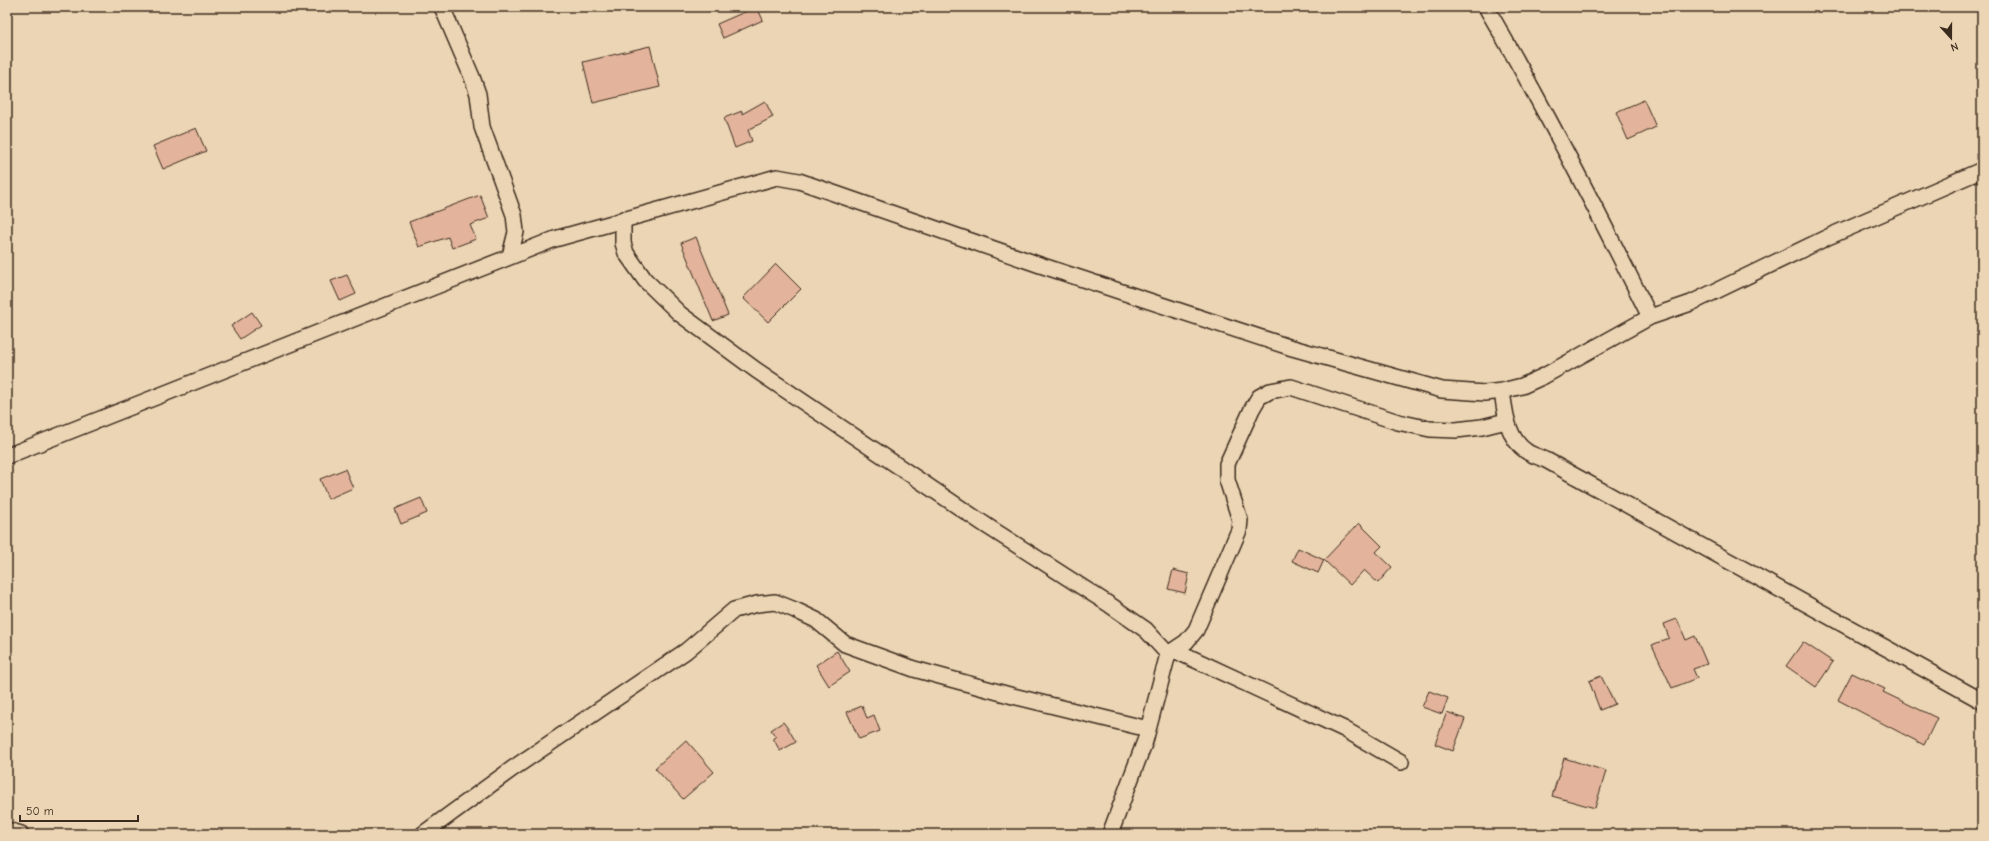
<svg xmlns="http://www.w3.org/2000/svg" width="1989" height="841" font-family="'Comic Neue',sans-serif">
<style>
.building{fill:#e3b49b;stroke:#3b2a1e}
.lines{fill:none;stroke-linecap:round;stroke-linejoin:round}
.minor-casing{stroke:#3b2a1e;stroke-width:18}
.minor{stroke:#ecd5b4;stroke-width:15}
</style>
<rect width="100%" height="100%" fill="#ecd5b4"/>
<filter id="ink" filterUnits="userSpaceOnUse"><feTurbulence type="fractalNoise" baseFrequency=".025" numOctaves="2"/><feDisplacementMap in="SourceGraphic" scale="8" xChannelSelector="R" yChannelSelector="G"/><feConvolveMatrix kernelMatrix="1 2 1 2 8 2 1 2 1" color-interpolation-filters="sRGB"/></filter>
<g filter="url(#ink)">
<path class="building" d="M756 7H757L763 20 723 38 717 24Z
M650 46 660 87 593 103 583 62Z
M1644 100 1656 127 1628 140 1616 112Z
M765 101 773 117 748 130 752 141 735 148 724 118 742 111V114Z
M196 128 206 151 163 169 153 146Z
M480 195 489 218 470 225 476 239 452 248 448 237 419 247 409 222Z
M696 237 728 315 713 321 681 243Z
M776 264 801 289 768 322 743 298Z
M347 275 356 294 340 301 331 281Z
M252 312 261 325 240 339 231 326Z
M345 469 353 488 328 499 320 479Z
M421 498 427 513 401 524 395 509Z
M1359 523 1382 546 1376 552 1392 567 1378 583 1364 570 1350 585 1324 560Z
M1298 548 1324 560 1318 573 1292 561Z
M1173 570 1189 574 1185 593 1168 589Z
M1677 619 1686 640 1695 636 1707 664 1693 669 1697 678 1672 688 1652 645 1669 638 1664 624Z
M1803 642 1833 662 1816 687 1786 666Z
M837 651 850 672 829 686 816 665Z
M1852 673 1885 689 1883 692 1937 718 1924 745 1838 700Z
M1601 676 1615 704 1600 710 1589 681Z
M1429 691 1448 698 1442 714 1422 707Z
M862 706 867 718 874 715 880 731 859 739 847 712Z
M1447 712 1465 719 1453 751 1435 744Z
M783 722 789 730 796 742 780 751 773 738 776 737 771 730Z
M686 740 714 772 683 799 655 768Z
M1564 758 1606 771 1595 808 1552 796Z"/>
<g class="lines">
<g class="minor-casing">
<path id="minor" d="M442 7 472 77 478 94 482 127 514 215 516 232 510 256
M1486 7C1545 108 1598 212 1650 317
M623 219V243L626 253 645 280 680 314 756 370 987 526 1110 605 1146 630 1168 654
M1502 391C1505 412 1507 438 1526 451 1531 455 1540 457 1546 460L1982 701
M7 456 555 239 777 177 799 181 1040 265 1289 347 1442 390 1485 393 1502 391 1522 386 1544 376 1650 317 1691 303 1830 236 1982 170
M1176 651 1344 729 1401 762
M7 830 21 834
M423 834 512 769 686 651 734 610 757 604 775 602 795 610 816 620 845 644 914 669 1013 696 1148 729
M1110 834 1145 741 1168 654 1186 642 1196 630 1239 530 1240 520 1227 480V464L1252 409 1259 397 1270 391 1291 387 1398 422 1430 429 1456 430 1482 427 1506 421"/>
</g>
<use href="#minor" class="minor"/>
</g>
</g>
<rect width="1989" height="841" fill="none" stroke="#ecd5b4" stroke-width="24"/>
<rect x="12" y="12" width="1965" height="817" fill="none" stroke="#3b2a1e" stroke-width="1.5" filter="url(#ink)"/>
<g transform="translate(1951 38) rotate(159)" stroke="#ecd5b4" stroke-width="3" paint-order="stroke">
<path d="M0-3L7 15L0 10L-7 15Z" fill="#3b2a1e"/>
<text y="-6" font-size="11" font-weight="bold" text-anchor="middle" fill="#3b2a1e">N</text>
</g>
<path d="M20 815v6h118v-6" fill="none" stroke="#3b2a1e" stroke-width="2"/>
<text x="26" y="815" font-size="12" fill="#3b2a1e" stroke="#ecd5b4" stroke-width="3" paint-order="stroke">50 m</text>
</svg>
